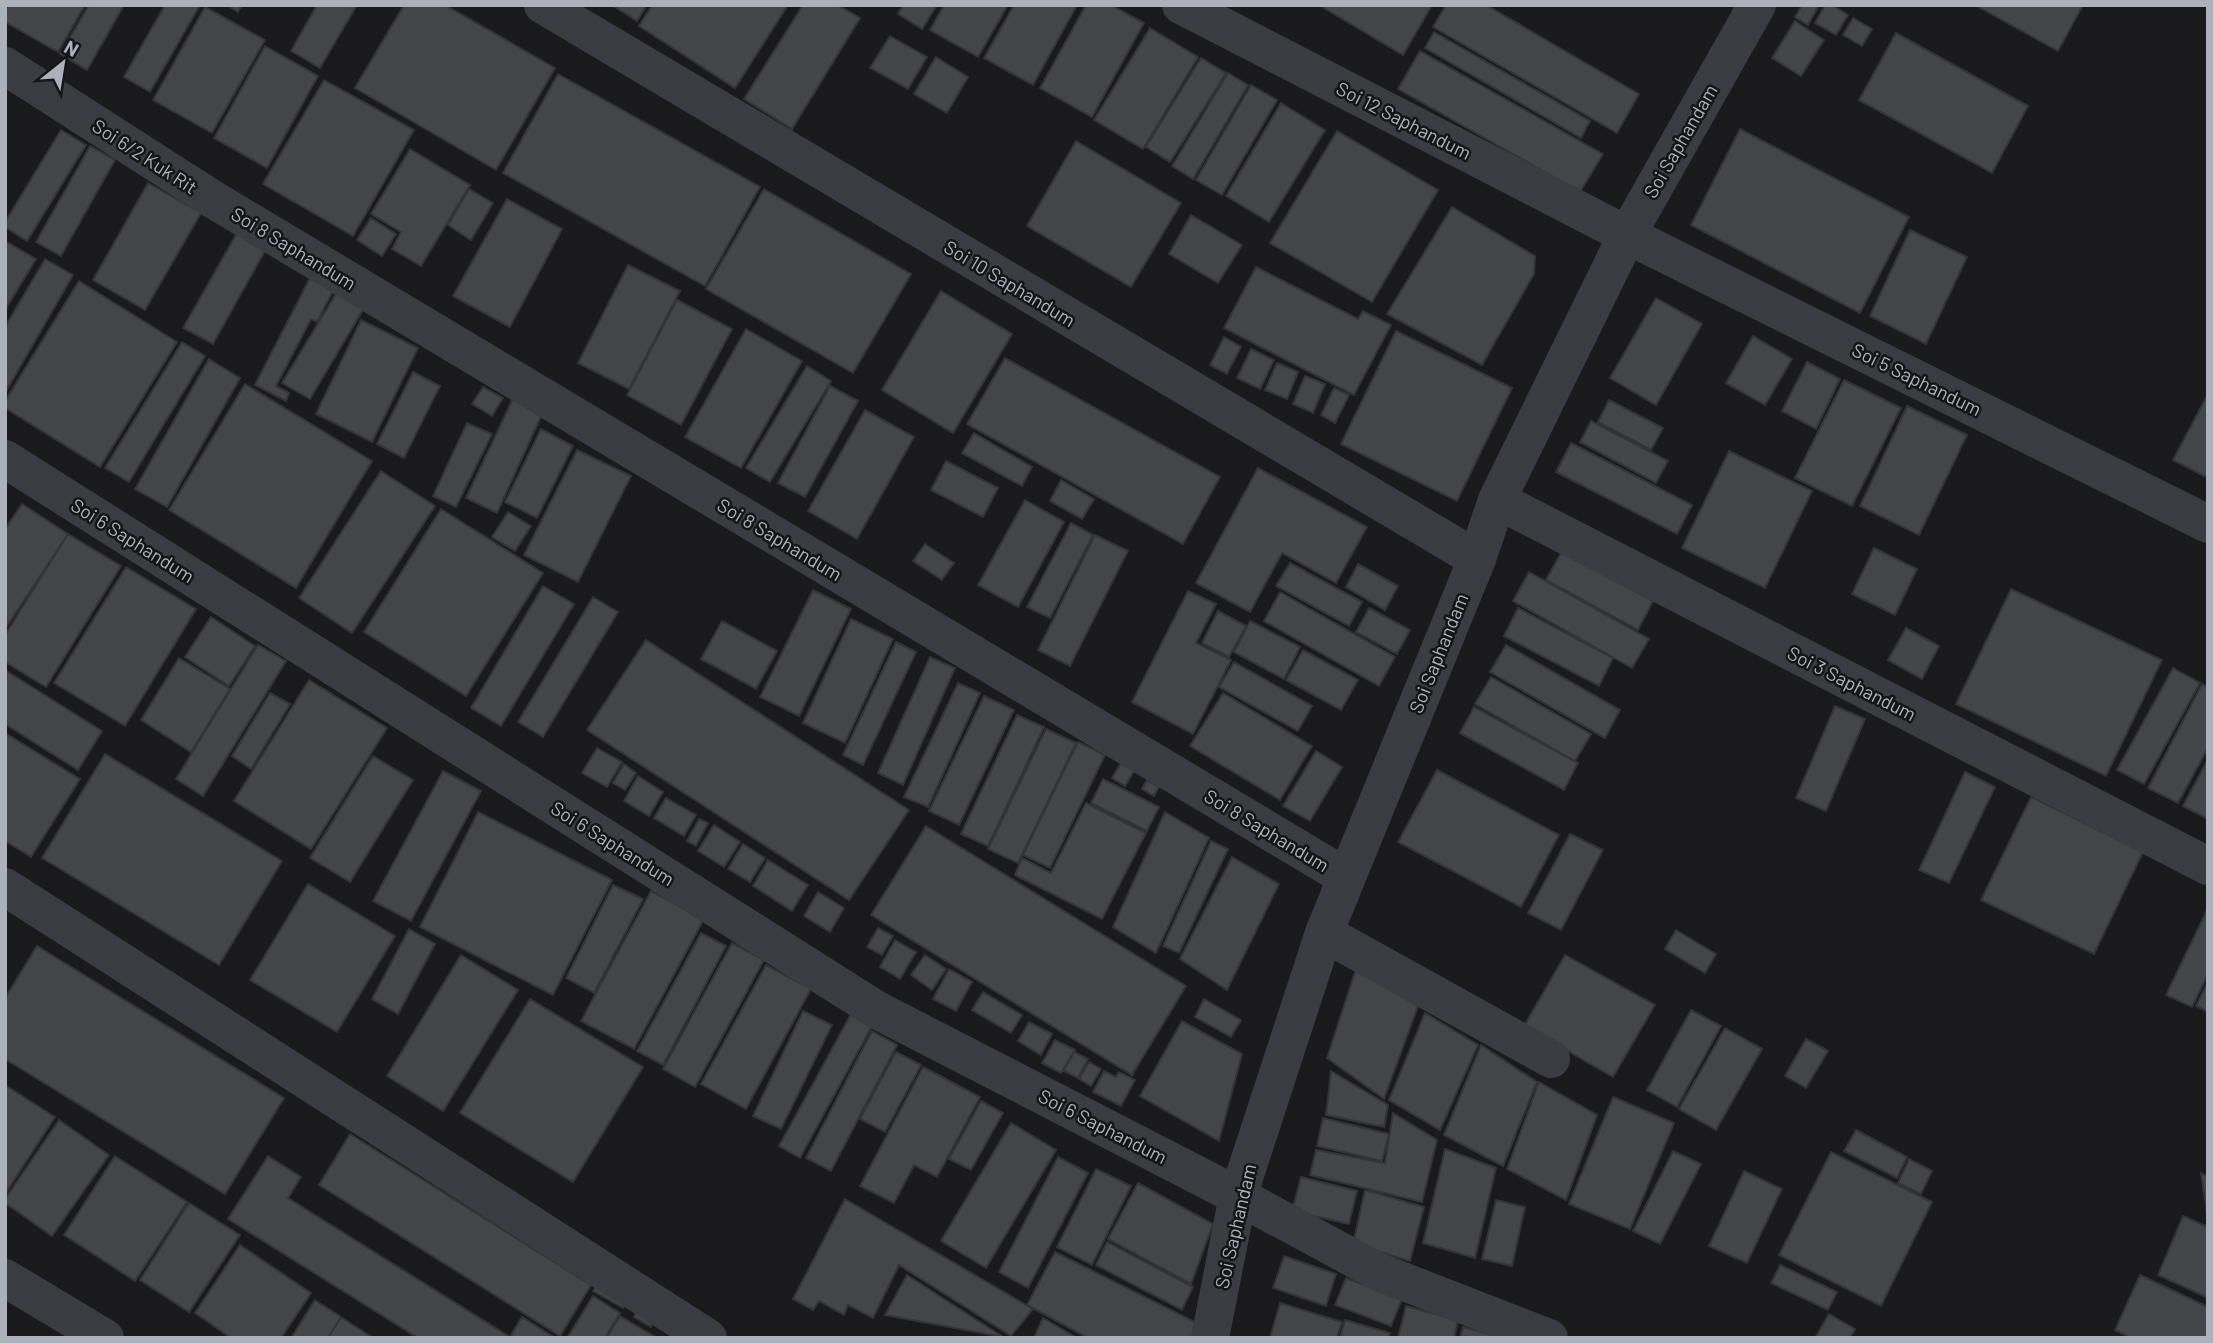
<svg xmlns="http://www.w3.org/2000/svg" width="2213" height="1343" font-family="Barlow,sans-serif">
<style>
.building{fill:#444549;stroke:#343438;stroke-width:2}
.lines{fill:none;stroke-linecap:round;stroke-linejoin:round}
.street{stroke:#3a3c42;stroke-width:38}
.labels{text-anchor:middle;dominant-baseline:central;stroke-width:5;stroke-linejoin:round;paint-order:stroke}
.street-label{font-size:19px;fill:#acb1bc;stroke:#151517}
</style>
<rect width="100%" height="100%" fill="#1a1a1c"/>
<path class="building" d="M8 5H85L58 52 5 22V11Z
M89 5H124L87 70 60 54Z
M165 5H200L150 92 124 77Z
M227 5H242L238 12Z
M317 5H357L320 68 291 51Z
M404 5H445L555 68 496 170 355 88Z
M612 5H647L637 21Z
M652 5H788L735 88 639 26Z
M803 5H838L860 18 792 129 744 99Z
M903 5H937L922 29 898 14Z
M944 5H1008L978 57 930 30Z
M1014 5H1077L1033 85 984 58Z
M1086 5H1111L1144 23 1092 117 1040 88Z
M1319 5H1432L1403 55Z
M1446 5H1486L1639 94 1617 133 1433 27Z
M1802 5H1819L1808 25 1795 17Z
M1825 5H1832L1848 15 1836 35 1815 23Z
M1975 5H2083L2058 51Z
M205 7 265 40 212 133 153 100Z
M1853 18 1872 29 1862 46 1843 35Z
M1795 21 1824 40 1801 76 1772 58Z
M1150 28 1198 57 1143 149 1094 120Z
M1434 32 1590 121 1581 138 1425 48Z
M1896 33 2028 106 1992 173 1859 100Z
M890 36 927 57 908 89 870 68Z
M265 46 318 76 267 168 214 138Z
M1420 51 1603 154 1580 192 1398 89Z
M936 57 968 77 947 113 914 94Z
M1201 58 1226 73 1170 162 1146 147Z
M1228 73 1248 85 1193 179 1172 166Z
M558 74 760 187 705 286 503 173Z
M324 80 414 130 353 236 263 184Z
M1251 85 1277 100 1222 195 1196 180Z
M1281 103 1325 130 1269 222 1226 196Z
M1740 129 1909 217 1860 313 1691 225Z
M61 130 86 145 27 241 5 227V222Z
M1337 131 1438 190 1372 302 1270 243Z
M1076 141 1181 203 1131 287 1027 226Z
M90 146 115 160 61 256 36 242Z
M410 149 470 185 421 266 392 249 401 232 371 214Z
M148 183 201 213 145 310 93 280Z
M469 189 493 203 471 240 448 225Z
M764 189 911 274 853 373 706 289Z
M507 199 562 229 510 327 453 296Z
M1452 207 1535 256 1534 274 1482 365 1387 314Z
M1191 215 1242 245 1218 283 1169 254Z
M371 218 396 234 382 256 357 240Z
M1910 230 1967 257 1926 344 1870 316Z
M237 233 266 249 213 344 183 328Z
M5 241 36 259 5 310Z
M45 259 73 275 5 393V327Z
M628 265 680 291 629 389 578 363Z
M1256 267 1358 319 1363 311 1391 325 1354 395 1224 328Z
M312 274 335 287 317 322 311 319 276 386 289 393 286 401 255 385Z
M79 281 177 342 100 467 5 408V401Z
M941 291 1012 334 953 433 882 390Z
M337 292 364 308 310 399 282 383Z
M1656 298 1702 324 1656 405 1610 378Z
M677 300 732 329 681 425 627 395Z
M361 320 418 348 372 442 316 414Z
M746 329 802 361 741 468 685 437Z
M1396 331 1512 388 1457 501 1341 444Z
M1753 336 1792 359 1765 405 1726 383Z
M1224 337 1241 347 1227 374 1210 365Z
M182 342 205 356 129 482 105 468Z
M1251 349 1274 360 1260 389 1237 378Z
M1005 358 1220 477 1183 544 967 424Z
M209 359 240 378 167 507 135 489Z
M1807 362 1840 379 1816 429 1782 411Z
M1277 363 1298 372 1287 399 1265 390Z
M807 366 831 381 770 482 746 468Z
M413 372 440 386 404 458 377 444Z
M1305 376 1325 384 1313 413 1293 404Z
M1844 380 1901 408 1852 506 1795 478Z
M245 384 372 461 296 588 169 510Z
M830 386 858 401 805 497 778 483Z
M483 387 503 398 492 416 472 404Z
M1334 388 1349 395 1335 423 1321 415Z
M515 394 545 408 497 513 466 498Z
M2208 394V478L2173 460Z
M1609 400 1663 428 1651 450 1598 422Z
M1907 406 1967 435 1919 535 1860 506Z
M865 410 914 437 857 539 808 511Z
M1591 421 1668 461 1656 483 1580 442Z
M467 423 492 434 456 507 433 496Z
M541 429 573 446 537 518 505 502Z
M974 433 1032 467 1022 486 962 453Z
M1571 443 1692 505 1677 534 1556 472Z
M577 450 631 476 578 582 524 555Z
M1729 451 1812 491 1765 588 1682 548Z
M946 461 998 488 983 517 931 490Z
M1258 468 1367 527 1336 583 1282 553 1250 612 1196 583Z
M381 471 435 506 352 633 299 598Z
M1061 480 1094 499 1082 519 1050 501Z
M1025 500 1064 522 1018 607 978 585Z
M22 504 68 534 5 629V529Z
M441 509 543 573 466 696 364 632Z
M508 512 531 526 515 551 492 537Z
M1071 523 1093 535 1050 618 1027 607Z
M68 534 121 566 46 687 5 662V635Z
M1095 535 1128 551 1070 666 1038 650Z
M925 544 954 563 942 580 913 561Z
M1874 548 1917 569 1895 615 1852 594Z
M1562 551 1653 601 1638 630 1546 580Z
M1290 563 1362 602 1349 626 1276 586Z
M1358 564 1398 586 1385 610 1346 587Z
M126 567 196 609 125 726 54 683Z
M1529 572 1649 639 1632 668 1513 601Z
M543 586 574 604 501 726 471 708Z
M2011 589 2162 660 2106 776 1956 704Z
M813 590 851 609 799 716 760 697Z
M1188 591 1216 604 1196 643 1231 660 1193 734 1132 702Z
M1280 592 1395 657 1379 686 1264 621Z
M593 597 618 612 543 737 518 722Z
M1369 608 1410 630 1397 654 1356 632Z
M1518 608 1613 658 1599 686 1504 636Z
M1218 611 1246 626 1229 657 1202 643Z
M211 617 255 646 229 686 185 657Z
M851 619 893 639 845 743 803 723Z
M722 621 777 651 756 689 701 659Z
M1250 621 1300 647 1284 679 1234 652Z
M1906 628 1939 646 1922 679 1888 660Z
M646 640 909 810 849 900 587 730Z
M896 642 916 652 863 765 843 755Z
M258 645 286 661 203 796 176 779Z
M1506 645 1620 710 1605 738 1490 672Z
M1303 650 1358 680 1341 710 1286 680Z
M930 657 955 668 903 785 878 773Z
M179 658 230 689 191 752 141 720Z
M1234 662 1312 706 1298 731 1219 687Z
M2173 668 2200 683 2144 784 2117 770Z
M5 670 102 731 78 770 5 724Z
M1491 677 1591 734 1575 761 1475 704Z
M309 680 387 728 311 849 234 801Z
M958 683 980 693 928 807 904 797Z
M2202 684 2208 687V748L2178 803 2148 788Z
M270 693 290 704 251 769 232 756Z
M1223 693 1312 746 1280 800 1190 746Z
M984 696 1014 710 959 825 929 811Z
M1835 706 1865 719 1826 811 1796 798Z
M1474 707 1578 763 1564 790 1460 733Z
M1017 715 1044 727 988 846 961 834Z
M1046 729 1076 743 1018 863 988 849Z
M5 733 80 779 31 857 5 841Z
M1078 742 1105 755 1050 868 1023 855Z
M597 748 622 762 607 787 582 773Z
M1316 751 1342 767 1310 821 1283 806Z
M105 754 282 861 219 965 42 858Z
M373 756 413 780 350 882 310 858Z
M2208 759V819L2183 806Z
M1121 763 1134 771 1125 786 1112 778Z
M624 764 636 773 625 790 613 783Z
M1437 770 1559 835 1521 907 1398 842Z
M443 771 481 791 411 921 373 901Z
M1965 772 1995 787 1949 883 1919 870Z
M638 776 663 792 649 816 624 801Z
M1103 779 1159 807 1147 831 1091 803Z
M1147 780 1159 787 1154 796 1142 789Z
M2031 797 2143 852 2094 954 1981 900Z
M666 798 696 815 684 836 654 818Z
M1086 803 1146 833 1102 919 1015 875 1022 858 1051 873Z
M478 812 612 880 553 995 420 927Z
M1165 812 1209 838 1156 953 1113 927Z
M699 819 708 823 696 846 687 841Z
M714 825 740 842 724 867 698 851Z
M926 826 1186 986 1132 1075 871 915Z
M1570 834 1603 850 1561 930 1528 913Z
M1211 841 1228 849 1179 953 1163 946Z
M743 844 765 858 750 882 728 869Z
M1232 857 1279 884 1227 990 1180 959Z
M768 860 808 885 792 911 753 886Z
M308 884 395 936 337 1032 250 980Z
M613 885 643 899 594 993 566 978Z
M651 891 704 919 634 1049 581 1021Z
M818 892 844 908 830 932 804 916Z
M2208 908V974L2192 1007 2166 995Z
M878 928 893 936 882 955 867 947Z
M409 929 435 944 398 1014 372 999Z
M1676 930 1716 954 1705 973 1665 949Z
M701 933 726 946 663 1065 637 1051Z
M895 940 916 952 900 979 880 967Z
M732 943 764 960 695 1087 663 1069Z
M37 946 284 1098 225 1194 5 1059V998Z
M461 955 518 990 443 1111 387 1076Z
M925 955 946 969 932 990 911 975Z
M1565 955 1655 1005 1613 1077 1524 1026Z
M766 965 811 989 746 1109 701 1084Z
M949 969 972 982 956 1011 933 999Z
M1356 969 1418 1006 1384 1099 1327 1058Z
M2208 982V1012L2196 1006Z
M983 992 1022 1015 1011 1033 972 1010Z
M530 999 643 1067 573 1182 460 1113Z
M1204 999 1241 1020 1231 1037 1195 1017Z
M1691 1010 1721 1026 1677 1107 1647 1090Z
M803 1011 832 1025 781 1129 753 1116Z
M1425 1013 1478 1045 1440 1130 1389 1100Z
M851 1014 872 1026 800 1158 779 1146Z
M1182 1021 1242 1054 1219 1141 1140 1096Z
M1029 1022 1052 1034 1041 1055 1018 1041Z
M1725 1028 1762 1049 1716 1130 1679 1109Z
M872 1031 897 1045 831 1171 806 1158Z
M1806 1039 1828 1051 1806 1088 1785 1076Z
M1055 1040 1075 1050 1061 1073 1042 1063Z
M1481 1045 1537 1082 1503 1166 1444 1135Z
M896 1052 921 1065 885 1132 860 1119Z
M1074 1052 1088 1059 1078 1078 1064 1071Z
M1089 1062 1101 1069 1091 1086 1079 1079Z
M923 1067 980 1097 937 1177 914 1165 894 1203 860 1186Z
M1104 1071 1116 1077 1119 1072 1135 1080 1121 1106 1093 1092Z
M1331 1071 1388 1105 1384 1127 1326 1115Z
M1539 1082 1597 1115 1566 1200 1507 1169Z
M5 1085 55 1117 5 1194Z
M1613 1097 1674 1123 1630 1229 1569 1204Z
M981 1101 1003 1113 971 1170 949 1159Z
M1393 1113 1437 1140 1422 1202 1310 1175 1316 1150 1385 1163Z
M1323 1118 1389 1134 1382 1161 1317 1146Z
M59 1120 109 1155 52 1236 5 1203V1199Z
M1011 1123 1056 1150 986 1268 941 1241Z
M1856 1130 1907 1157 1897 1178 1844 1151Z
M350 1134 591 1285 560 1336 319 1185Z
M1445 1149 1496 1168 1475 1258 1423 1243Z
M1673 1151 1701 1164 1660 1244 1633 1231Z
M1831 1152 1932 1202 1881 1306 1779 1255Z
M115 1156 187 1202 135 1281 64 1235Z
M268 1156 301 1177 288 1198 510 1337 522 1317 555 1338H418L228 1219Z
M1058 1157 1088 1173 1028 1288 999 1272Z
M1909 1159 1932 1171 1921 1194 1898 1183Z
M1096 1169 1131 1186 1092 1265 1057 1247Z
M1744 1171 1782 1189 1747 1263 1709 1246Z
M2201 1173 2208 1177V1219Z
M1301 1177 1357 1191 1349 1224 1292 1211Z
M1138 1183 1213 1224 1191 1284 1108 1239Z
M1365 1190 1424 1207 1410 1261 1353 1244Z
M845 1199 1033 1309 1011 1336 899 1265 873 1318 848 1305 844 1315 819 1301 813 1310 793 1299Z
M1496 1200 1525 1207 1512 1266 1482 1259Z
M189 1203 240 1235 189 1312 140 1280Z
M2183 1216 2208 1227V1298L2158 1275Z
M1107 1242 1193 1287 1182 1310 1096 1265Z
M240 1245 311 1293 281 1338H231L195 1313Z
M1055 1252 1197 1323 1194 1338H1088L1027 1305Z
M1284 1256 1336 1274 1326 1306 1273 1288Z
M1780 1265 1837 1292 1828 1310 1771 1283Z
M907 1275 1003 1337 885 1315Z
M2140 1275 2208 1307V1338H2131L2115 1330Z
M1346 1278 1402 1299 1391 1326 1335 1305Z
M599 1282 628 1299 623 1308 593 1291Z
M593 1296 620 1313 605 1338H567Z
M315 1300 341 1317 328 1338H291Z
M1280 1303 1342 1322 1337 1338H1270Z
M1406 1306 1458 1320 1454 1338H1398Z
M637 1310 655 1320 651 1327 634 1317Z
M1829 1314 1855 1329 1850 1338H1815Z
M620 1316 657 1338H606Z
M341 1317 373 1338H328Z
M1043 1318 1077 1338H1034Z
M1345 1320 1390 1333 1388 1338H1340Z
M1463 1327 1493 1335 1492 1338H1460Z"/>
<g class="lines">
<path class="street" d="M543 5 1477 559
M1181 5 1627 235 2208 524
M5 66 214 200 1346 877
M5 459 877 1010 1238 1196 1379 1272 1549 1338
M1497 500 2208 866
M5 887 708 1338
M1324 933 1551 1059
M5 1278 105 1338
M1210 1338 1238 1196 1324 933 1477 559 1497 500 1627 235 1757 5"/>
</g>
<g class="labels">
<g class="street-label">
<text transform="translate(1404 120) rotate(27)">Soi 12 Saphandum</text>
<text transform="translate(1680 141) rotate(-60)">Soi Saphandam</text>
<text transform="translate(145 156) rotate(33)">Soi 6/2 Kuk Rit</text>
<text transform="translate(294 248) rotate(31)">Soi 8 Saphandum</text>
<text transform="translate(1010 283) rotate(31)">Soi 10 Saphandum</text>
<text transform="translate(1917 379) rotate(26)">Soi 5 Saphandum</text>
<text transform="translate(780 539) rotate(31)">Soi 8 Saphandum</text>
<text transform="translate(133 540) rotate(32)">Soi 6 Saphandum</text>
<text transform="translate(1438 653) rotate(-68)">Soi Saphandam</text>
<text transform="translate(1852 683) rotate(27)">Soi 3 Saphandum</text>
<text transform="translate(1267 830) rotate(31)">Soi 8 Saphandum</text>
<text transform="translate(613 843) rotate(32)">Soi 6 Saphandum</text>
<text transform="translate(1103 1126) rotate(27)">Soi 6 Saphandum</text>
<text transform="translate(1235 1226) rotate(-77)">Soi Saphandam</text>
</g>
</g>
<rect width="2213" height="1343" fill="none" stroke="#acb1bc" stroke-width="14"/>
<g transform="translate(63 63) rotate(30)" stroke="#151517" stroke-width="5" paint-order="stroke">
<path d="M0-5L12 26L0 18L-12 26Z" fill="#acb1bc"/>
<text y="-10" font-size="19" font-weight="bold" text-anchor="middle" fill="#acb1bc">N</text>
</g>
</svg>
